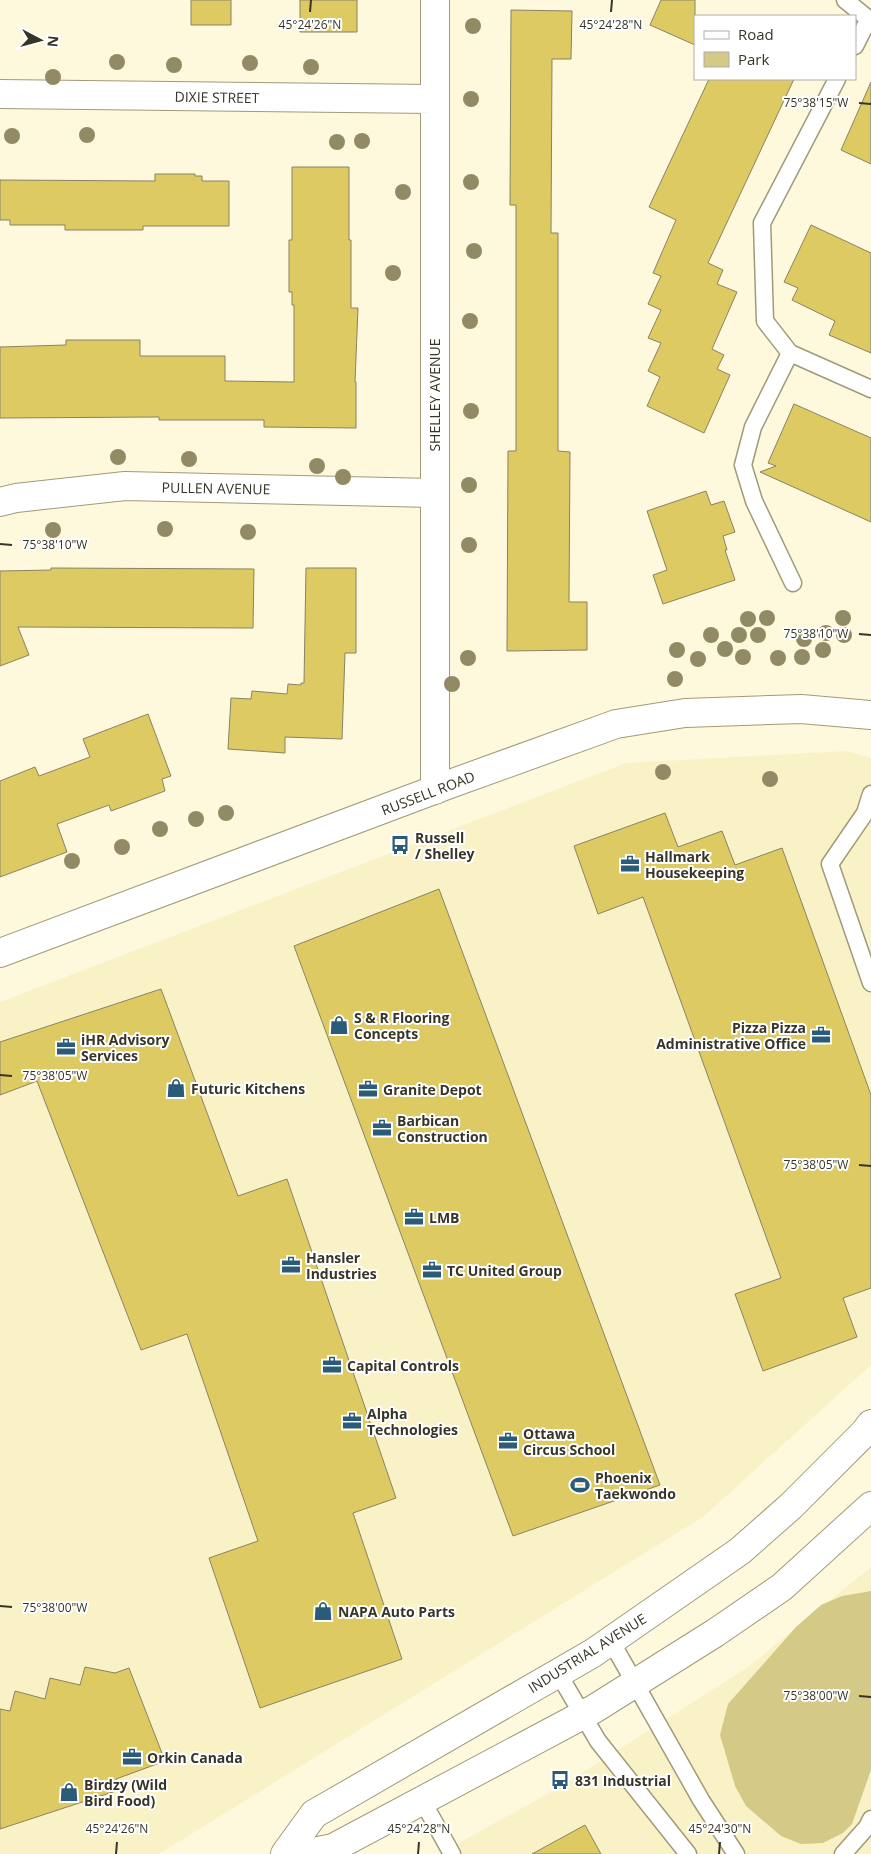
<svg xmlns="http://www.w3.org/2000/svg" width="871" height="1854" font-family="'Open Sans',sans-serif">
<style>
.built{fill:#faf2c7}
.green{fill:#d5c988}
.building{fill:#ddca63;stroke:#898363}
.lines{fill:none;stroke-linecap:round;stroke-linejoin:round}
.service-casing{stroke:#a09a79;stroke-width:19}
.minor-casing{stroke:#a09a79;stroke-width:30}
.tertiary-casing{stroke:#a09a79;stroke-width:30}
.secondary-casing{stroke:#a09a79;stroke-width:30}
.service{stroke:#fff;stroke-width:16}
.minor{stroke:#fff;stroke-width:28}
.tertiary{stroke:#fff;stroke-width:28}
.secondary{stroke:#fff;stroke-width:28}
.tree{fill:#918a64}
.ticks{fill:none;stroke:#373527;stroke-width:2}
.labels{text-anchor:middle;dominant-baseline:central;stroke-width:4;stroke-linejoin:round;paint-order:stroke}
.street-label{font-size:14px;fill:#373527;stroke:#fff}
.poi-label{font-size:14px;font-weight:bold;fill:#373527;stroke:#fff;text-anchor:start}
.ticks-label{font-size:12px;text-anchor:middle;fill:#373527;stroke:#fff;stroke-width:4;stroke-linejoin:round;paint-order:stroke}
</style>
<rect width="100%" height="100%" fill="#fef9dd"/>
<path class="built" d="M846 751 871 758V1365L703 1517 159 1854H0V1002L626 763Z
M871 1567V1854H439L558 1788 748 1667Z"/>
<path class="green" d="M871 1591V1770L852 1824 843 1833 823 1843 801 1844 781 1836 746 1806 735 1786 720 1735 728 1704 796 1627 821 1605 842 1596Z"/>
<path class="building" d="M191 0H231V25H191Z
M300 0H357V32H300Z
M661 0H695V45L650 25Z
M511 10 572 11 571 59H552L551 233H558V451L570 452 569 602H587V650L507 651 508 451H516V205H510Z
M709 79H794L708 263 723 270 717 284 737 292 712 349 724 355 717 369 730 375 704 433 647 406 660 377 648 371 661 343 648 338 661 310 648 304 661 276 653 273 676 220 649 207Z
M871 82V164L841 150Z
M292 167H349V240H351V308H358L355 382H356V428L264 427V420H159V417L0 418V347L66 345V340H140V356H225V381L294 382V305H292V292H289V240H292Z
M155 174H195V176H202V181H229V226H143V230H65V225H10V220H0V180L155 181Z
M811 225 871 253V353L829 335 835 321 792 300 798 288 784 282Z
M794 404 871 438V522L760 472 776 466 768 463Z
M706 491 711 505 724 501 735 532 723 536 727 550H725L735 580 663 604 653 575 667 570 647 511Z
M51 568 254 569 253 628 18 627 29 655 0 666V571L51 570Z
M306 568H356V653H345L342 739 285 737V753L228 749 231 698 251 699 252 691 287 694 288 684 301 685V683H304Z
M148 714 171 776 162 779 165 791 111 811 109 805 57 824 67 852 0 877V781L35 767 39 776 90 757 83 739Z
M665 813 678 847 722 831 735 865 782 848 871 1095V1288L843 1298 857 1337 763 1371 735 1294 781 1278 643 897 598 914 574 846Z
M439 889 660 1485 513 1536 294 946Z
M161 989 238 1196 287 1179 396 1498 353 1513 402 1659 260 1708 209 1558 258 1541 187 1334 141 1350 37 1081 0 1095V1042Z
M85 1667 115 1673 129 1668 165 1761 116 1779 119 1790 0 1829V1709L10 1711 15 1691 45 1699 50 1678 80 1685Z
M585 1825 601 1854H532Z"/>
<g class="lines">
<g class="service-casing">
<path id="service" d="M845 0 871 21
M855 46 868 20
M837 79 762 223 765 321 790 353 871 389
M790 353 753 427 743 465 754 501 793 583
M871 794 865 813 830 864 871 983
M611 1641 701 1800 736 1854
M558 1673 598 1741 688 1854
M422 1800 452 1854
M843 1854 867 1827 871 1819"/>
</g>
<g class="minor-casing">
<path id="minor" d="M435 0V790
M0 94 433 99
M0 502 16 498 125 486 434 493"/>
</g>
<g class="tertiary-casing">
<path id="tertiary" d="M0 953 450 784 616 724 685 713 801 709 871 715"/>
</g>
<g class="secondary-casing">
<path id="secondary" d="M285 1854 314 1814 593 1653 740 1551 791 1506 865 1432 871 1424
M304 1854 333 1848 594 1709 715 1633 782 1587 871 1506"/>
</g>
<use href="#service" class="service"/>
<use href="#minor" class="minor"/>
<use href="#tertiary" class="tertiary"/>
<use href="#secondary" class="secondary"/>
</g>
<g class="tree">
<circle cx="473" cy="26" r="8"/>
<circle cx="117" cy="62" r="8"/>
<circle cx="250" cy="63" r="8"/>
<circle cx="174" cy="65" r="8"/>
<circle cx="311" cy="67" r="8"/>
<circle cx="53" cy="77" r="8"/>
<circle cx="471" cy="99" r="8"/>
<circle cx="87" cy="135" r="8"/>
<circle cx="12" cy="136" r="8"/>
<circle cx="362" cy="141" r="8"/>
<circle cx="337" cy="142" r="8"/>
<circle cx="471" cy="182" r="8"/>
<circle cx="403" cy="192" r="8"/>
<circle cx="474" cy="251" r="8"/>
<circle cx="393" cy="273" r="8"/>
<circle cx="470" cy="321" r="8"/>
<circle cx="471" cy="411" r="8"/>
<circle cx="118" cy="457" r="8"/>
<circle cx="189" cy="459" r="8"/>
<circle cx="317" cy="466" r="8"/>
<circle cx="343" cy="477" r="8"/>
<circle cx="469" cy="485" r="8"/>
<circle cx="165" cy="529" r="8"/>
<circle cx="53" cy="530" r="8"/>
<circle cx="248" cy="532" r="8"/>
<circle cx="469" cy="545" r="8"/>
<circle cx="767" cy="618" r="8"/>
<circle cx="843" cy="618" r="8"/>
<circle cx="748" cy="619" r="8"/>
<circle cx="826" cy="633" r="8"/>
<circle cx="711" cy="635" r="8"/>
<circle cx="739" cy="635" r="8"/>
<circle cx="758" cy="635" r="8"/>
<circle cx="844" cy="635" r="8"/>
<circle cx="804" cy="639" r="8"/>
<circle cx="725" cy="649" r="8"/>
<circle cx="677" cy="650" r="8"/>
<circle cx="823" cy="650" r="8"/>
<circle cx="743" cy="657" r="8"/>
<circle cx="802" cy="657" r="8"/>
<circle cx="468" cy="658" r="8"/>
<circle cx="778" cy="658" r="8"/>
<circle cx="698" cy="659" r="8"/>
<circle cx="675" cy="679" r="8"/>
<circle cx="452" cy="684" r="8"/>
<circle cx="663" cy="772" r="8"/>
<circle cx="770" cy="779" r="8"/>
<circle cx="226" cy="813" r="8"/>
<circle cx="196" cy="819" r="8"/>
<circle cx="160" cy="829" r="8"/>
<circle cx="122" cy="847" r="8"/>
<circle cx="72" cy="861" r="8"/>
</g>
<path class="ticks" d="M310 12 311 0M611 12 612 0M859 103 871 104M0 544 12 545M859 634 871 635M0 1075 12 1076M859 1165 871 1166M0 1606 12 1607M859 1696 871 1697M116 1854 117 1842M418 1854 419 1842M719 1854 720 1842"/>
<defs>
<g id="bus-bare" transform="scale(1.5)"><path d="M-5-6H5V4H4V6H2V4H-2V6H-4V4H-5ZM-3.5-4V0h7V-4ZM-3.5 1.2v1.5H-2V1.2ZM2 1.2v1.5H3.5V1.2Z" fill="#2a5b79" stroke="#fff" stroke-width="2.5" paint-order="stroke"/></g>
<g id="office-bare" transform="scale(1.5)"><path d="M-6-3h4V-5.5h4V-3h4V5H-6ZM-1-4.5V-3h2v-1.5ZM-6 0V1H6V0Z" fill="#2a5b79" stroke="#fff" stroke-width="2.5" paint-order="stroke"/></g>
<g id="shop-bare" transform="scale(1.5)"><path d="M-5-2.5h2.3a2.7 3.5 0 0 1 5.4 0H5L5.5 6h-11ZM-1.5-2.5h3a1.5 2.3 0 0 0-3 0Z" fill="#2a5b79" stroke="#fff" stroke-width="2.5" paint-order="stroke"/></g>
<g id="stadium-bare" transform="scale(1.5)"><path d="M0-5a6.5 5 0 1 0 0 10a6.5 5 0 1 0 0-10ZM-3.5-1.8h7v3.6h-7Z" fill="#2a5b79" stroke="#fff" stroke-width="2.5" paint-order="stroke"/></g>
</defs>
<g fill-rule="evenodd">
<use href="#bus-bare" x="400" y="845"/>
<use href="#office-bare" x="630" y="864"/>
<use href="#shop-bare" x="339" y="1025"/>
<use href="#office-bare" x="821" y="1035"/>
<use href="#office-bare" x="66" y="1047"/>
<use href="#shop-bare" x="176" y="1088"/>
<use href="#office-bare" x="368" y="1089"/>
<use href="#office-bare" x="382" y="1128"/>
<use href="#office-bare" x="414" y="1217"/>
<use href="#office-bare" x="291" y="1265"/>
<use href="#office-bare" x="432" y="1270"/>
<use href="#office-bare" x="332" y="1365"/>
<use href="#office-bare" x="352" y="1421"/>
<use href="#office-bare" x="508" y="1441"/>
<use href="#stadium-bare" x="580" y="1485"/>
<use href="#shop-bare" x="323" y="1611"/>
<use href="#office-bare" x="132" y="1757"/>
<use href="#bus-bare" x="560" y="1780"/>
<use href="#shop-bare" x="69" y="1792"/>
</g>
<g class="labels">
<g class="street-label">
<text transform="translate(217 97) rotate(1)">DIXIE STREET</text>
<text transform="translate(434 395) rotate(-90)">SHELLEY AVENUE</text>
<text transform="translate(216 488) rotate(1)">PULLEN AVENUE</text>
<text transform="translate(428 793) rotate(-21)">RUSSELL ROAD</text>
<text transform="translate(587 1653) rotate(-32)">INDUSTRIAL AVENUE</text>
</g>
<g class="poi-label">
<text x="415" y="837">Russell<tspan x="415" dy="16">/ Shelley</tspan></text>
<text x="645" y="856">Hallmark<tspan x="645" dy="16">Housekeeping</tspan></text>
<text x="354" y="1017">S &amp; R Flooring<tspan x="354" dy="16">Concepts</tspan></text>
<text x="806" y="1027" text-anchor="end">Pizza Pizza<tspan x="806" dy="16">Administrative Office</tspan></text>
<text x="81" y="1039">iHR Advisory<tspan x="81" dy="16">Services</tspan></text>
<text x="191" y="1088">Futuric Kitchens</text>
<text x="383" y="1089">Granite Depot</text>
<text x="397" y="1120">Barbican<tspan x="397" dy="16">Construction</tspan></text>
<text x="429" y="1217">LMB</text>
<text x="306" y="1257">Hansler<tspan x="306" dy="16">Industries</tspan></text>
<text x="447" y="1270">TC United Group</text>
<text x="347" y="1365">Capital Controls</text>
<text x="367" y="1413">Alpha<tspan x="367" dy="16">Technologies</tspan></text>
<text x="523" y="1433">Ottawa<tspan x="523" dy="16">Circus School</tspan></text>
<text x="595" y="1477">Phoenix<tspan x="595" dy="16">Taekwondo</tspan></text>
<text x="338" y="1611">NAPA Auto Parts</text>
<text x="147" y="1757">Orkin Canada</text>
<text x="575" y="1780">831 Industrial</text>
<text x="84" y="1784">Birdzy (Wild<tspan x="84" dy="16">Bird Food)</tspan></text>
</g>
</g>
<g class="ticks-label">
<text x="310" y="29">45°24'26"N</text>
<text x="611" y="29">45°24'28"N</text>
<text x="816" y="107">75°38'15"W</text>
<text x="55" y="549">75°38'10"W</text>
<text x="816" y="638">75°38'10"W</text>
<text x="55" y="1080">75°38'05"W</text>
<text x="816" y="1169">75°38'05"W</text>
<text x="55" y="1612">75°38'00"W</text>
<text x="816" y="1700">75°38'00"W</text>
<text x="117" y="1833">45°24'26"N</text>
<text x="419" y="1833">45°24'28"N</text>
<text x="720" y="1833">45°24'30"N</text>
</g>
<rect x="694" y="15" width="162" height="65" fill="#ffffff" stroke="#afaea9"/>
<rect x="704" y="31" width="25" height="8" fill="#ffffff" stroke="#afaea9"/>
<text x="738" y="40" font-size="15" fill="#373527">Road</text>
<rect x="704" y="52" width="25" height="15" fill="#d5c988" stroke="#afaea9"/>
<text x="738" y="65" font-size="15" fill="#373527">Park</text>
<g transform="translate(40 40) rotate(96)" stroke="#ffffff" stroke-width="4" paint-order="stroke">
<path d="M0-4L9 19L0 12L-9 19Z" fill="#373527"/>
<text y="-8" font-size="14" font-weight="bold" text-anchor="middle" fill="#373527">N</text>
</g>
</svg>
